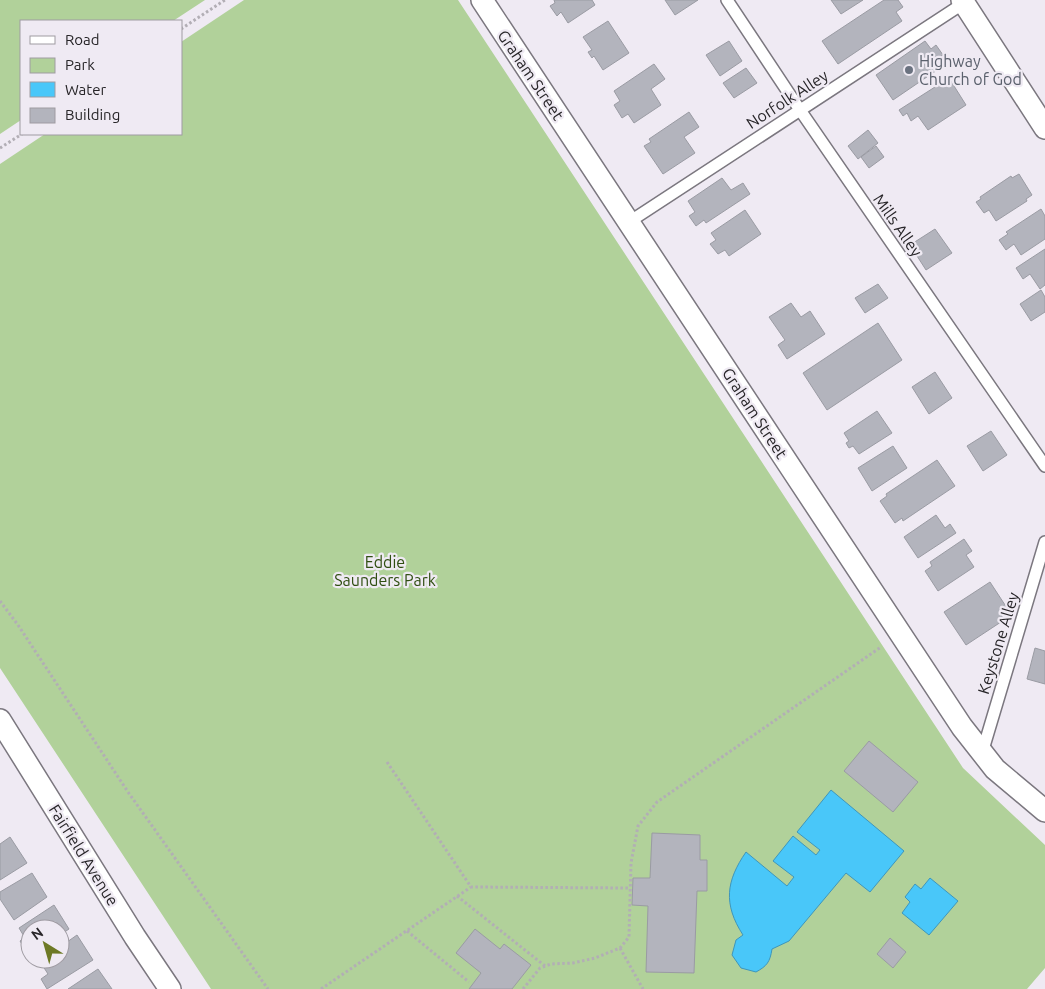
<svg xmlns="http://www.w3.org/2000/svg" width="1045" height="989" font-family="Ubuntu,sans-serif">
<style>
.green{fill:#b1d19a}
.water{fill:#49c7f9;stroke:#3f96ba}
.building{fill:#b3b4bd;stroke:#9a9ba3}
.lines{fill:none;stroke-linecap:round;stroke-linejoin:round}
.lane-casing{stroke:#7b777f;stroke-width:14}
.street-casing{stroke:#7b777f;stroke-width:24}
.path{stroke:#b2aeb5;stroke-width:3;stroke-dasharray:2.5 2.5;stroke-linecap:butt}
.lane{stroke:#fff;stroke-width:11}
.street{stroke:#fff;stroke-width:21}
.worship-dot{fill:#6b7280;stroke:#efeaf3;stroke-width:2}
.labels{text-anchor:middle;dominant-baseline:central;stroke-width:4.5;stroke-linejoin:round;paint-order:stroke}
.worship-label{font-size:16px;fill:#5b616d;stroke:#efeaf3;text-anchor:start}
.street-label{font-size:16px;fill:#272528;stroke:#efeaf3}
.park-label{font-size:16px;fill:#304f12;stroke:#efeaf3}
</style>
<rect width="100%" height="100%" fill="#efeaf3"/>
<path class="green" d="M0 0H205L173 21H21V120L0 134Z
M244 0H458L963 768 1045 845V968L1027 989H211L0 668V164L45 134H181V42Z"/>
<path class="water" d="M831 790 904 851 870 892 846 873 789 941 772 949C770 962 767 966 756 972L741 968 732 955 736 940 743 935C723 904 726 881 746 852L787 886 794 877 773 861 793 836 816 855 820 850 797 832Z
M930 878 958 901 929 935 902 913 910 902 905 897 915 884 921 889Z"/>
<path class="building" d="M554 0H592L595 5 568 23 561 12 557 16 550 6 555 3Z
M665 0H698L675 15Z
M831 0H863L841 14Z
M884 0H898L903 7 896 12 902 21 838 64 822 41Z
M608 21 629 53 603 70 594 56 592 58 588 52 592 50 583 37Z
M729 41 742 61 720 76 706 55Z
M925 41 931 49 936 45 943 55 938 58 943 66 893 100 876 75Z
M654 64 665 79 651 89 661 105 634 123 628 114 622 118 614 105 620 101 614 91Z
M746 68 757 83 734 98 723 83Z
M949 78 966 105 928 130 918 116 911 121 907 113 903 116 899 110Z
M689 112 699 127 684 137 695 153 663 174 644 146 651 142 649 139Z
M868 130 878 143 858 159 848 146Z
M876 146 884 157 869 168 861 157Z
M1019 174 1032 195 1026 199 1027 201 996 221 989 210 984 213 976 202 981 199 980 197 1011 176 1012 178Z
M722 178 731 190 743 183 750 194 706 223 704 220 696 226 689 216 695 212 688 201Z
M1041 209 1045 216V239L1021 255 1014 244 1006 250 999 240 1008 234 1006 232Z
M745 210 761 234 729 256 725 250 718 254 710 244 716 240 711 233Z
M935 229 952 253 926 270 910 245Z
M1045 249V285L1040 289 1030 274 1023 279 1016 268Z
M878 284 888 298 865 313 855 298Z
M1041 290 1045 297V312L1031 321 1020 304Z
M791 303 801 317 810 311 825 334 787 359 778 345 785 340 769 317Z
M878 323 902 360 827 410 803 373Z
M935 372 952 398 929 414 912 387Z
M877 411 892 433 859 454 853 446 849 448 846 443 849 441 844 433Z
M991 431 1007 455 983 471 967 446Z
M893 446 907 468 872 491 858 468Z
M937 460 955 486 903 521 902 518 895 523 880 501 887 496 886 494Z
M936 515 945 528 950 524 956 533 918 558 904 537Z
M964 539 972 551 966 555 974 567 938 591 925 571 932 566 930 562Z
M990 582 1007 608 1000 613 1004 620 966 645 944 612Z
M1035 648 1045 651V684L1027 679Z
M869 741 918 782 893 812 844 771Z
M652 833 700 835V860H707V891H697L694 973 646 972 648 906 632 905 633 878H650Z
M10 837 27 863 0 880V844Z
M32 873 47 897 14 920 0 899V892Z
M54 905 69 929 60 935V929H30L29 955 20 941 25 938 19 928Z
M475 929 500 949 504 944 531 965 512 989H469L481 973 456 953Z
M77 935 93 960 47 989 41 979 48 974 39 960 60 959V947Z
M890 938 906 952 893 968 877 954Z
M98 969 112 989H68Z"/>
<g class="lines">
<g class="lane-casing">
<path id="lane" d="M727 0 800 110 1045 466
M629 222 964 3
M982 753 1045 542"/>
</g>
<g class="street-casing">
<path id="street" d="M482 0 962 727 995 769 1045 811
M962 0 1045 128
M0 720 135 937 170 989"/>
</g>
<path class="path" d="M181 29 225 0
M0 148 22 134
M0 601 18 625 128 792 268 989
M387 762 471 887 630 888
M457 896 545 966
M407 931 469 982
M620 948 643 989
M321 989 471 887
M523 989 540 968 551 964 573 963 595 958 620 948 629 937 631 863 638 826 657 802 881 647"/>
<use href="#lane" class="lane"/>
<use href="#street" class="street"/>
</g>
<circle class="worship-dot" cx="909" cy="70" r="5"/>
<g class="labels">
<g class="worship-label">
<text x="919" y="61">Highway<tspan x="919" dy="18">Church of God</tspan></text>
</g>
<g class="street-label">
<text transform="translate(531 75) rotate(56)">Graham Street</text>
<text transform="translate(787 99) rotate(-33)">Norfolk Alley</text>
<text transform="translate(898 225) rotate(55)">Mills Alley</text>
<text transform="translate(755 413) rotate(57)">Graham Street</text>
<text transform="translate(998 643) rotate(-73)">Keystone Alley</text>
<text transform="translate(84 855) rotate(58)">Fairfield Avenue</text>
</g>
<g class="park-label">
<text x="385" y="562">Eddie<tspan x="385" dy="18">Saunders Park</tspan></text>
</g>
</g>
<rect x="20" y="20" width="162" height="115" fill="#efeaf3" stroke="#9f9ba2"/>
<rect x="30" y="36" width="25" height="8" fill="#ffffff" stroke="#9f9ba2"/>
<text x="65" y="45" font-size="15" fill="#272528">Road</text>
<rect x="30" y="58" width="25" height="15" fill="#b1d19a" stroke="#9f9ba2"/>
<text x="65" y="70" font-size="15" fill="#272528">Park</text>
<rect x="30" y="82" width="25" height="15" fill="#49c7f9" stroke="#9f9ba2"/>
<text x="65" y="95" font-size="15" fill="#272528">Water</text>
<rect x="30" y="108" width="25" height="15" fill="#b3b4bd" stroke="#9f9ba2"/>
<text x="65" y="120" font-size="15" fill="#272528">Building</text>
<g transform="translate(45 944) rotate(323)"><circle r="24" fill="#efeaf3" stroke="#9f9ba2"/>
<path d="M0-4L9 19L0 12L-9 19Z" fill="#6d7925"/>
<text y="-8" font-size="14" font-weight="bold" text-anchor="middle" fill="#272528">N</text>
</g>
</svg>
